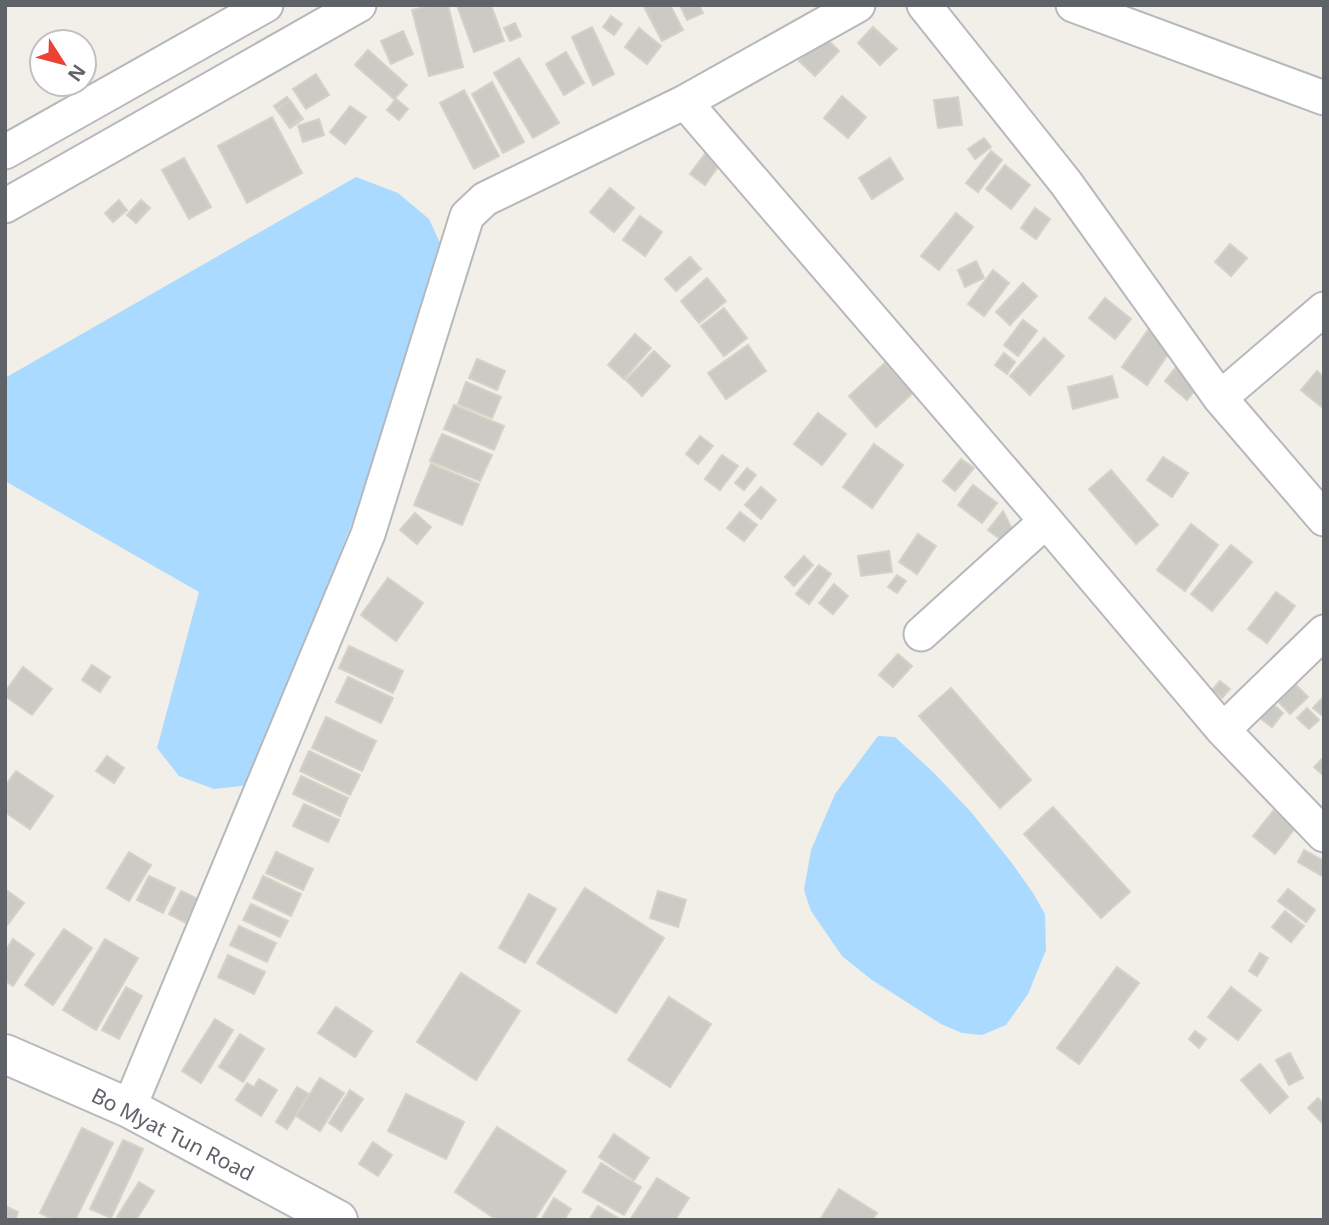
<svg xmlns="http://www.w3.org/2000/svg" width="1329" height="1225" font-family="'Noto Sans',sans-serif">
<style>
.water{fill:#aadaff}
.building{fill:#cccac5;stroke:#d6d1c6;stroke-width:2}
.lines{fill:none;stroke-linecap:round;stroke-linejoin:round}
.minor-casing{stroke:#b5b8bc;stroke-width:37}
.secondary-casing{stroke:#b6babf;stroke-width:42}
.minor{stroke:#fff;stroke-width:33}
.secondary{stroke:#fff;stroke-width:38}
.labels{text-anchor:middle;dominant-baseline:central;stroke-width:5;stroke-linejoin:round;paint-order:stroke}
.street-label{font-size:21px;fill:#5f6368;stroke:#fff}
</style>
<rect width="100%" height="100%" fill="#f1efe8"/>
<path class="water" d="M356 177 398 193 429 219 449 263 432 317 250 785 214 789 179 776 157 748 199 592 5 481V378Z
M878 736 895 737 934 773 971 812 1011 862 1033 893 1045 914 1046 950 1028 994 1006 1025 982 1035 962 1033 941 1024 872 980 842 956 811 911 804 890 811 850 835 794Z"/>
<path class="building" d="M433 5H448L463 67 429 76 412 10Z
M457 5H491L504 41 474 52Z
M643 5H670L683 30 662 41Z
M680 5H699L703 13 687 20Z
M611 16 622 24 614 35 603 27Z
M515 23 521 36 510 41 504 28Z
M592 27 614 74 593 85 572 37Z
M873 27 897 49 880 65 858 43Z
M639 28 661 46 647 64 625 47Z
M403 31 413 54 391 64 381 41Z
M823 35 839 51 815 76 799 61Z
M368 50 407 85 394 99 355 65Z
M566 52 584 83 564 95 546 64Z
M519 58 559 123 533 138 494 73Z
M316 74 329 95 306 109 293 89Z
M492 82 524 142 503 153 472 94Z
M464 90 499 156 474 169 440 103Z
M842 96 866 117 848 138 824 118Z
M287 97 303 119 290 128 274 106Z
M958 97 962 125 938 128 934 100Z
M396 99 408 109 399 120 387 110Z
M290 100 302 118 289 126 277 109Z
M350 106 366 117 345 144 330 132Z
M272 117 302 173 247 203 218 146Z
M319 119 324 135 303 142 298 126Z
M984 138 991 147 975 159 968 149Z
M707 151 722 161 705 185 690 174Z
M991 151 1002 160 978 192 966 183Z
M184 158 211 207 189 219 162 170Z
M890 158 903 179 872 199 859 178Z
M1005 165 1030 185 1011 209 986 189Z
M610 188 634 208 614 232 590 212Z
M119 200 127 210 113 222 105 213Z
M141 200 150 208 136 223 127 215Z
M1035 208 1050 219 1036 239 1021 228Z
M956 213 973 227 939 270 921 256Z
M640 216 662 232 645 256 623 240Z
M1230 244 1247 258 1231 276 1215 262Z
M690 257 701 269 676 291 665 279Z
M976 261 984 278 965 287 958 270Z
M993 270 1009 283 984 316 968 304Z
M707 278 726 301 699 323 681 301Z
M1023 283 1037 296 1010 325 996 312Z
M1105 298 1131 319 1115 339 1089 318Z
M724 308 747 338 724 356 701 326Z
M1023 320 1037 331 1018 356 1004 345Z
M1148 330 1173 347 1147 385 1122 367Z
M635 334 651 348 624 379 608 365Z
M1044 338 1064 356 1030 395 1010 376Z
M748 345 766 371 726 399 708 373Z
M654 351 670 366 642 396 626 380Z
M1004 353 1015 362 1007 374 995 365Z
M477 359 505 371 497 390 469 378Z
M885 363 913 393 876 427 849 396Z
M1177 366 1199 385 1187 400 1165 381Z
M1317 371 1324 377V409L1301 390Z
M1112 376 1118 397 1073 409 1068 387Z
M466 382 501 397 492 418 458 404Z
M454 405 504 426 494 450 444 429Z
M818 413 846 434 822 465 794 444Z
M442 434 492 455 480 481 430 461Z
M700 436 713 446 698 464 686 454Z
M874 444 903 465 872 508 843 487Z
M722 455 738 466 720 490 705 479Z
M1163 457 1188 473 1172 497 1147 480Z
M961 459 974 468 955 491 943 481Z
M431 464 479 484 462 525 414 505Z
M747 468 756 475 744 490 735 483Z
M1111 470 1158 525 1136 544 1089 489Z
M973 485 997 503 982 523 958 505Z
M761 487 776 500 761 519 745 505Z
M1003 511 1012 529 1000 539 988 530Z
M740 512 757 525 744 541 727 528Z
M415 513 431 527 417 544 400 530Z
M1191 524 1218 545 1185 591 1157 570Z
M918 534 936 546 917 574 899 562Z
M1231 545 1252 562 1212 611 1191 594Z
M889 551 892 572 861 576 858 556Z
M804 556 813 565 794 586 785 577Z
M819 565 831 574 809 604 796 594Z
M897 575 906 581 897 593 888 587Z
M388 578 423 603 396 641 361 615Z
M834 584 848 596 833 614 819 603Z
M1276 592 1295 606 1267 643 1248 629Z
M349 646 403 671 393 693 339 668Z
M898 654 912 666 893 687 879 675Z
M92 665 110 677 100 692 82 680Z
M23 667 52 689 32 715 5 696V692Z
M348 677 393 698 381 723 336 702Z
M1220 681 1230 689 1222 698 1212 690Z
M1293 682 1308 697 1290 714 1275 698Z
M951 688 1031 780 1000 808 919 716Z
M1324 696V717L1313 708Z
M1272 703 1283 713 1272 727 1260 718Z
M1307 708 1319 720 1309 729 1297 718Z
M326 717 376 741 362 771 312 748Z
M309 751 360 775 350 795 300 771Z
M107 756 124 768 114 783 96 771Z
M1324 757V776L1314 767Z
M16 771 53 796 30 829 5 812V786Z
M301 776 348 798 340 816 293 794Z
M304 804 339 820 328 842 293 826Z
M1053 807 1130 892 1101 918 1024 834Z
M1274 810 1296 827 1275 854 1253 836Z
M1304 850 1324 861V877L1298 862Z
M129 852 151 865 129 901 107 888Z
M276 852 313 869 303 890 266 873Z
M149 876 175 888 163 913 137 900Z
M263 876 301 894 291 916 253 898Z
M585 888 664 938 616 1013 537 963Z
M5 889 24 903 5 928Z
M1288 889 1315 910 1306 922 1278 901Z
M181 891 198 899 186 923 169 914Z
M658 891 686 900 678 927 650 918Z
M529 894 556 909 525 963 499 948Z
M251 904 288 921 280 937 243 920Z
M1285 911 1304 926 1291 942 1272 927Z
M239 926 276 943 267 962 230 945Z
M64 929 92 948 53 1005 25 985Z
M13 939 34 954 13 986 5 981V951Z
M105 939 138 958 96 1030 63 1010Z
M1260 953 1268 958 1257 976 1249 971Z
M228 955 265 972 254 994 218 977Z
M1117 967 1139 983 1079 1064 1057 1048Z
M461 973 520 1011 476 1080 417 1042Z
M126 987 142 996 119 1039 102 1030Z
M1231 987 1261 1010 1238 1040 1208 1017Z
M669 997 711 1024 670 1087 628 1060Z
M336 1007 372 1031 355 1057 318 1033Z
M215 1019 233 1030 201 1083 182 1071Z
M1195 1031 1206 1039 1199 1048 1189 1039Z
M240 1034 264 1049 243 1082 219 1067Z
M1290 1053 1303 1078 1289 1085 1276 1060Z
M1260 1064 1288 1097 1270 1113 1241 1080Z
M320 1078 344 1093 320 1131 296 1116Z
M259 1079 277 1090 261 1116 236 1100 247 1083 254 1087Z
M297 1087 309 1094 287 1129 276 1122Z
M350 1090 363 1099 341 1131 329 1123Z
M406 1094 464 1122 446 1159 388 1131Z
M1318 1098 1324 1104V1125L1308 1108Z
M497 1127 566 1171 534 1220H497L455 1192Z
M82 1128 113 1143 75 1220H54L40 1213Z
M614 1134 649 1158 634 1180 599 1157Z
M123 1140 143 1149 111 1218 90 1209Z
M373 1142 392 1155 378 1176 359 1164Z
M601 1163 641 1187 624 1215 583 1192Z
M657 1178 689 1198 675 1220H630Z
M139 1182 154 1191 136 1220H122L117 1217Z
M839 1189 877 1213 872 1220H820Z
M554 1198 571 1209 564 1220H541Z
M5 1206 18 1212 15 1220H5Z
M598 1206 621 1220H589Z"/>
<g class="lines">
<g class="minor-casing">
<path id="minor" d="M924 5 1066 183 1220 398 1324 519
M1073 5 1324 98
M685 102 1046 521 1223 730 1324 835
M5 152 266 5
M5 206 359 5
M1220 398 1324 309
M921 634 1046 521
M1223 730 1324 632
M129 1108 368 534 467 216 485 199 685 102 858 5"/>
</g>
<g class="secondary-casing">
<path id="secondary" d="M5 1054 129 1108 338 1220"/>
</g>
<use href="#minor" class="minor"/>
<use href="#secondary" class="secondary"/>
</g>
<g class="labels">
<g class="street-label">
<text transform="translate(173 1134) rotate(27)">Bo Myat Tun Road</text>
</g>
</g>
<rect width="1329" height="1225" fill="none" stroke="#5f6368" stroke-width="14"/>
<g transform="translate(63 63) rotate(126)"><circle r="33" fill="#ffffff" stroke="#bfc1c3" stroke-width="2"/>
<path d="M0-5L12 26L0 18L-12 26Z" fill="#ea4335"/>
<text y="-10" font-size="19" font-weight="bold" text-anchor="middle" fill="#5f6368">N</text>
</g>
</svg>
